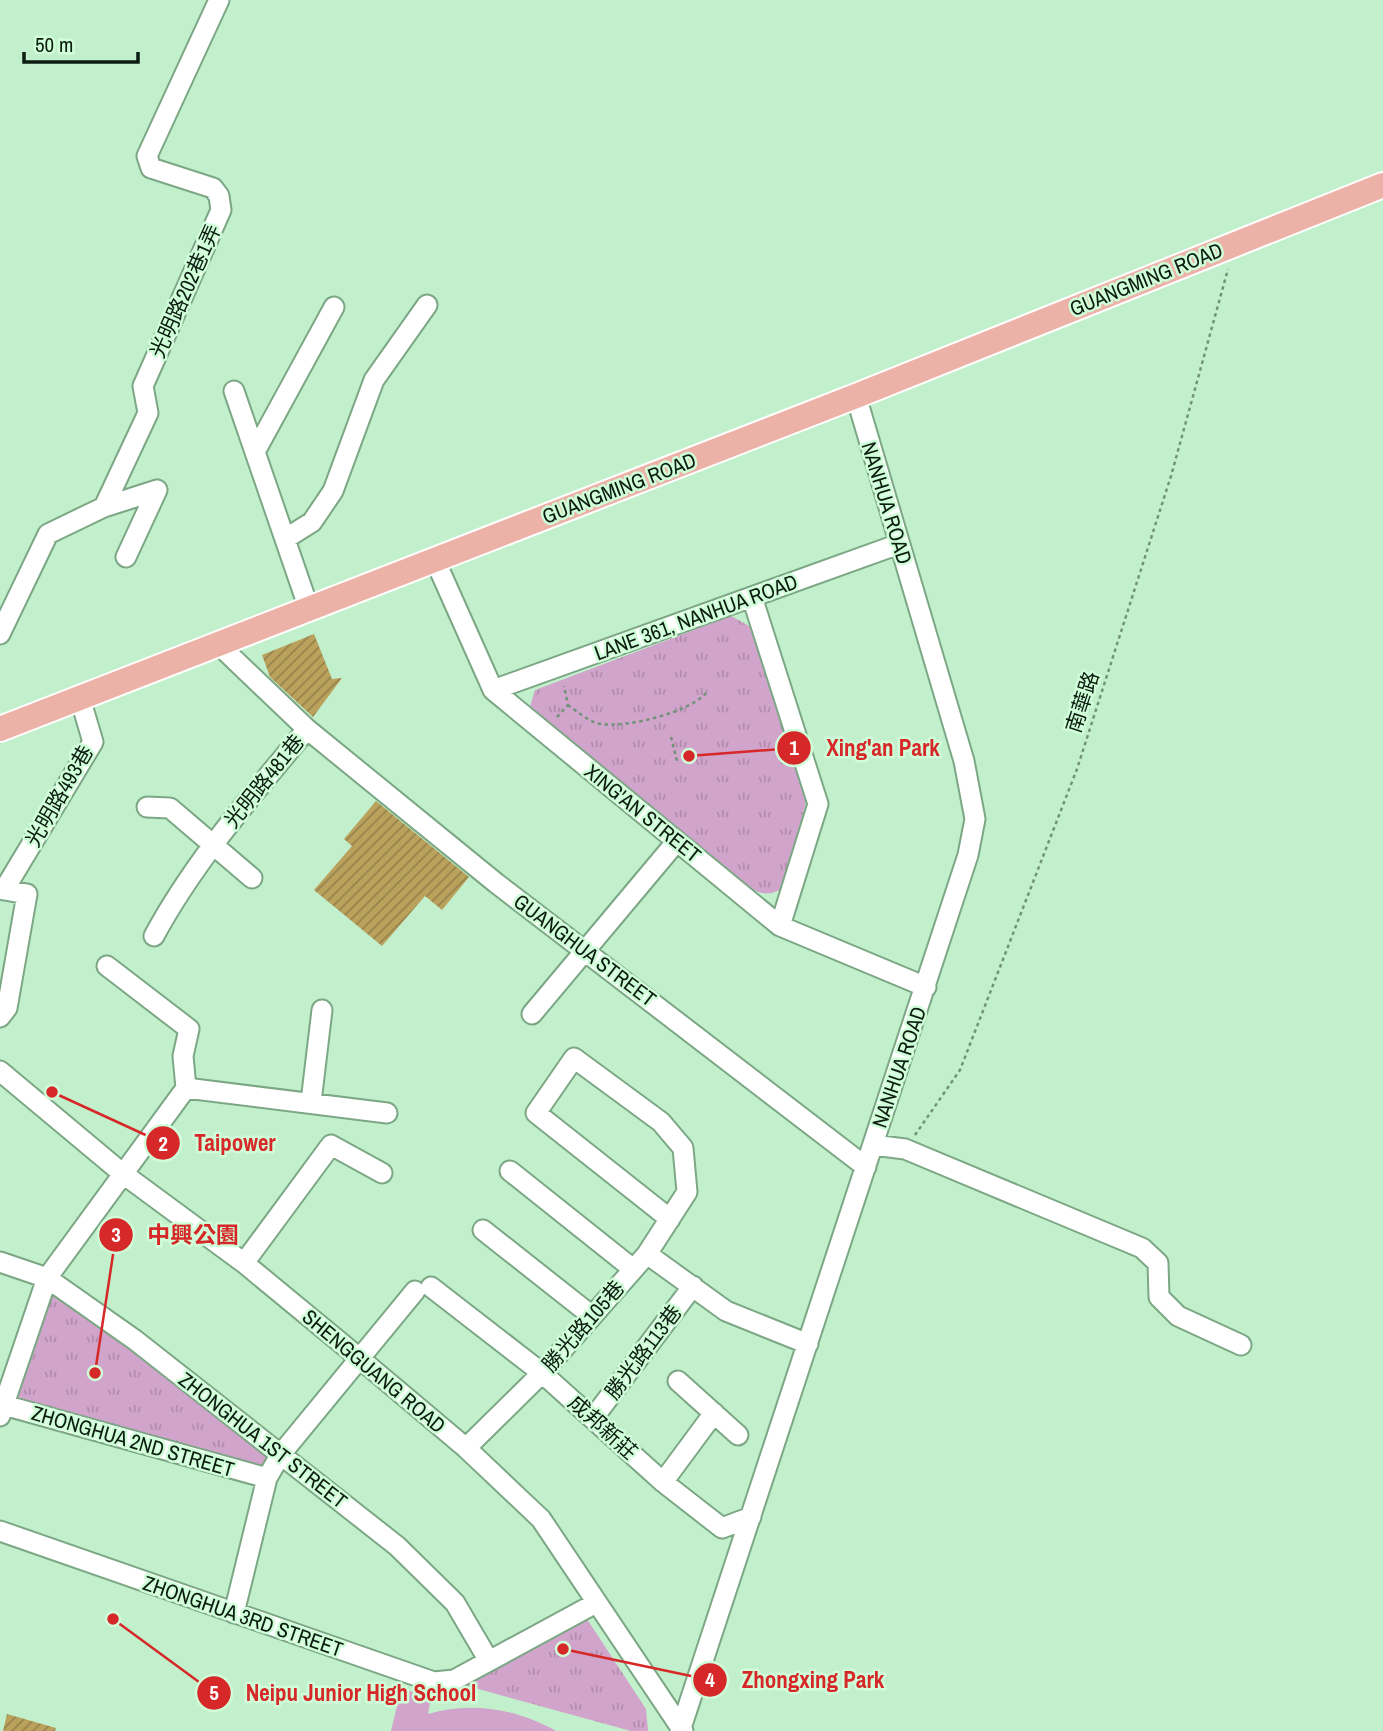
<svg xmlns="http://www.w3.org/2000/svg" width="1383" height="1731" font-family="'Archivo Narrow','Noto Sans TC',sans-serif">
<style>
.green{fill:#d1a4cb}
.park{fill:url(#park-tufts)}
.building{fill:url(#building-hatch)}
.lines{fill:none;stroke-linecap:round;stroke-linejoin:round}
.minor-casing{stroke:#7ca785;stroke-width:23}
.major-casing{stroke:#fff;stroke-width:28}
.path{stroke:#729279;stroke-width:2.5;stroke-dasharray:3.5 3.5;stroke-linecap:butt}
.minor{stroke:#fff;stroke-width:19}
.major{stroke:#ecb2a8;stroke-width:24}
.labels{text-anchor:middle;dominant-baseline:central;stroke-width:5;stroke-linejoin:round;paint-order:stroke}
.street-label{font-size:21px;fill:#0c1c10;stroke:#d0fed9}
.leader{fill:none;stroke:#d62828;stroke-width:2.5}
.callout-dot{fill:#d62828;stroke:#d0fed9;stroke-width:2.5}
.mark-label{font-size:21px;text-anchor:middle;font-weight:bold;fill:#fff}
.callout-label{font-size:23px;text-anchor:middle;font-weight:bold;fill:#d62828;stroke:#d0fed9;stroke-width:5;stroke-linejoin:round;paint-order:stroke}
</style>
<defs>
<pattern id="park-tufts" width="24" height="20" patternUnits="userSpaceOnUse" patternTransform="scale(1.75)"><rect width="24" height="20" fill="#d1a4cb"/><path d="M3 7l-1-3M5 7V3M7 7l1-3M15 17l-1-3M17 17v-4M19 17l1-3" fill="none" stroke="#b28dad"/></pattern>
<pattern id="building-hatch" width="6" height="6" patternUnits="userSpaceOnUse" patternTransform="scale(1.75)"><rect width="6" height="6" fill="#baa15c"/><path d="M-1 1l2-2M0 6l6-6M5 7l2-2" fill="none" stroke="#96824b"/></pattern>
</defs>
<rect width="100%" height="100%" fill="#c3f0cc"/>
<path class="green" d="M401 1689 431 1696 428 1714C471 1701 517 1709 556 1731H391Z"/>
<path class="park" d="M731 616 751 627 806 802 783 888C765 899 756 892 740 881L529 710 535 690Z
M50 1285 275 1456 264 1473 12 1401Z
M585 1616 646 1709 648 1731H631L453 1682Z"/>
<path class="building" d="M314 634 332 679 342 678 313 717 270 677 262 655Z
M376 801 469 877 442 910 425 896 382 946 314 890 352 846 344 839Z
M7 1714 56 1728 55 1731H3Z"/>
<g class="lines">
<g class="minor-casing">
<path id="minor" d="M234 391 309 609
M256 450 334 307
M104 507 148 413 143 386 221 210 219 196 213 188 151 168 147 156 219 0
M285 539 312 522 333 491 374 380 427 305
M126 557 157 490
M435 560 493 690 780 926 926 987
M752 597 818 804 780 926
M0 634 48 534 104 507 157 490
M218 644 307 729 496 883 866 1167
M493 690 899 544
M147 807 170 808 252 878
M0 889 27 894 7 1008 0 1017
M4 890 93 742 80 698
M154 936C195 860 252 796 307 729
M107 966 189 1029 183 1056 186 1088
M532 1014 677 841
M0 1071 122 1173 244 1263 358 1357 466 1448 541 1519 683 1731
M311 1102 322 1010
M873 1145 905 1149 1142 1248 1158 1263 1159 1297 1178 1316 1241 1345
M510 1171 633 1269
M483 1230 592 1316
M647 1254 726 1311 808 1344
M0 1262 47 1278 135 1340 397 1546 455 1603 489 1661
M244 1263 331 1145 382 1173
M431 1287 542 1373 663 1482 722 1528 751 1517
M678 1381 738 1435
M0 1404 267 1478
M0 1416 47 1278 186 1088 387 1113
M594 1417 693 1286
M466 1448 542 1373 647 1254 687 1192 683 1148 661 1122 574 1058 536 1113 670 1219
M663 1482 714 1413
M0 1531 434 1682 454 1680 596 1603
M234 1613 267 1478 281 1454 415 1291
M680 1731 968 855 975 819 964 761 856 396"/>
</g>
<g class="major-casing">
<path id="major" d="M0 729 856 396 1383 185"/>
</g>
<path class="path" d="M568 705C577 711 590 723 601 724 627 728 692 712 708 691
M557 717 568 705 564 686
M671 737 677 761
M915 1135 960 1070 1077 769 1171 476 1228 269"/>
<use href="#minor" class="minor"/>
<use href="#major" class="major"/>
</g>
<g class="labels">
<g class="street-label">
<text transform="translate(1146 279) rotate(-22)">GUANGMING ROAD</text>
<text transform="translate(185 291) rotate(-66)">光明路202巷1弄</text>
<text transform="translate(619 488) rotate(-21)">GUANGMING ROAD</text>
<text transform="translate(887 503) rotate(73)">NANHUA ROAD</text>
<text transform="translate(696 617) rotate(-20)">LANE 361, NANHUA ROAD</text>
<text transform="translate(1082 702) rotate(-72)">南華路</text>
<text transform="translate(264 781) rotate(-51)">光明路481巷</text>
<text transform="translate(59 796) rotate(-60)">光明路493巷</text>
<text transform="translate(643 813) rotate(39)">XING'AN STREET</text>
<text transform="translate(585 950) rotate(37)">GUANGHUA STREET</text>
<text transform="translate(899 1067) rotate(-71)">NANHUA ROAD</text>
<text transform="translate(583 1326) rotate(-49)">勝光路105巷</text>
<text transform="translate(643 1352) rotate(-53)">勝光路113巷</text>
<text transform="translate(374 1371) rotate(40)">SHENGGUANG ROAD</text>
<text transform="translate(603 1427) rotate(42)">成邦新莊</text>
<text transform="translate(263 1440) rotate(38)">ZHONGHUA 1ST STREET</text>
<text transform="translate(133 1441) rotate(16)">ZHONGHUA 2ND STREET</text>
<text transform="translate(243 1616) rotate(19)">ZHONGHUA 3RD STREET</text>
</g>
</g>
<path class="leader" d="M689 756L794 748M52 1092L163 1143M95 1373L116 1235M563 1649L710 1680M113 1619L214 1693"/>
<g class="callout-dot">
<circle cx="689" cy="756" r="7"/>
<circle cx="52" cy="1092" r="7"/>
<circle cx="95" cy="1373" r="7"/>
<circle cx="563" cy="1649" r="7"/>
<circle cx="113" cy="1619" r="7"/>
<circle cx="794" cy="748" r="18"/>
<circle cx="163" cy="1143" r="18"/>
<circle cx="116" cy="1235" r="18"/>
<circle cx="710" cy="1680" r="18"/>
<circle cx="214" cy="1693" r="18"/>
</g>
<g class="mark-label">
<text x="794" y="755">1</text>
<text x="163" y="1151">2</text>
<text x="116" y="1242">3</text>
<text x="710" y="1687">4</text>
<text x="214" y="1700">5</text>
</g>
<g class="callout-label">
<text x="883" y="756">Xing'an Park</text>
<text x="235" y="1151">Taipower</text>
<text x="193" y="1243">中興公園</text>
<text x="813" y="1688">Zhongxing Park</text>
<text x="361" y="1701">Neipu Junior High School</text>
</g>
<path d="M24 52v10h114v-10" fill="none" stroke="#0c1c10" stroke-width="3.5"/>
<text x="35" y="52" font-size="21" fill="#0c1c10" stroke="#d0fed9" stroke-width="5" paint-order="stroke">50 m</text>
</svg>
